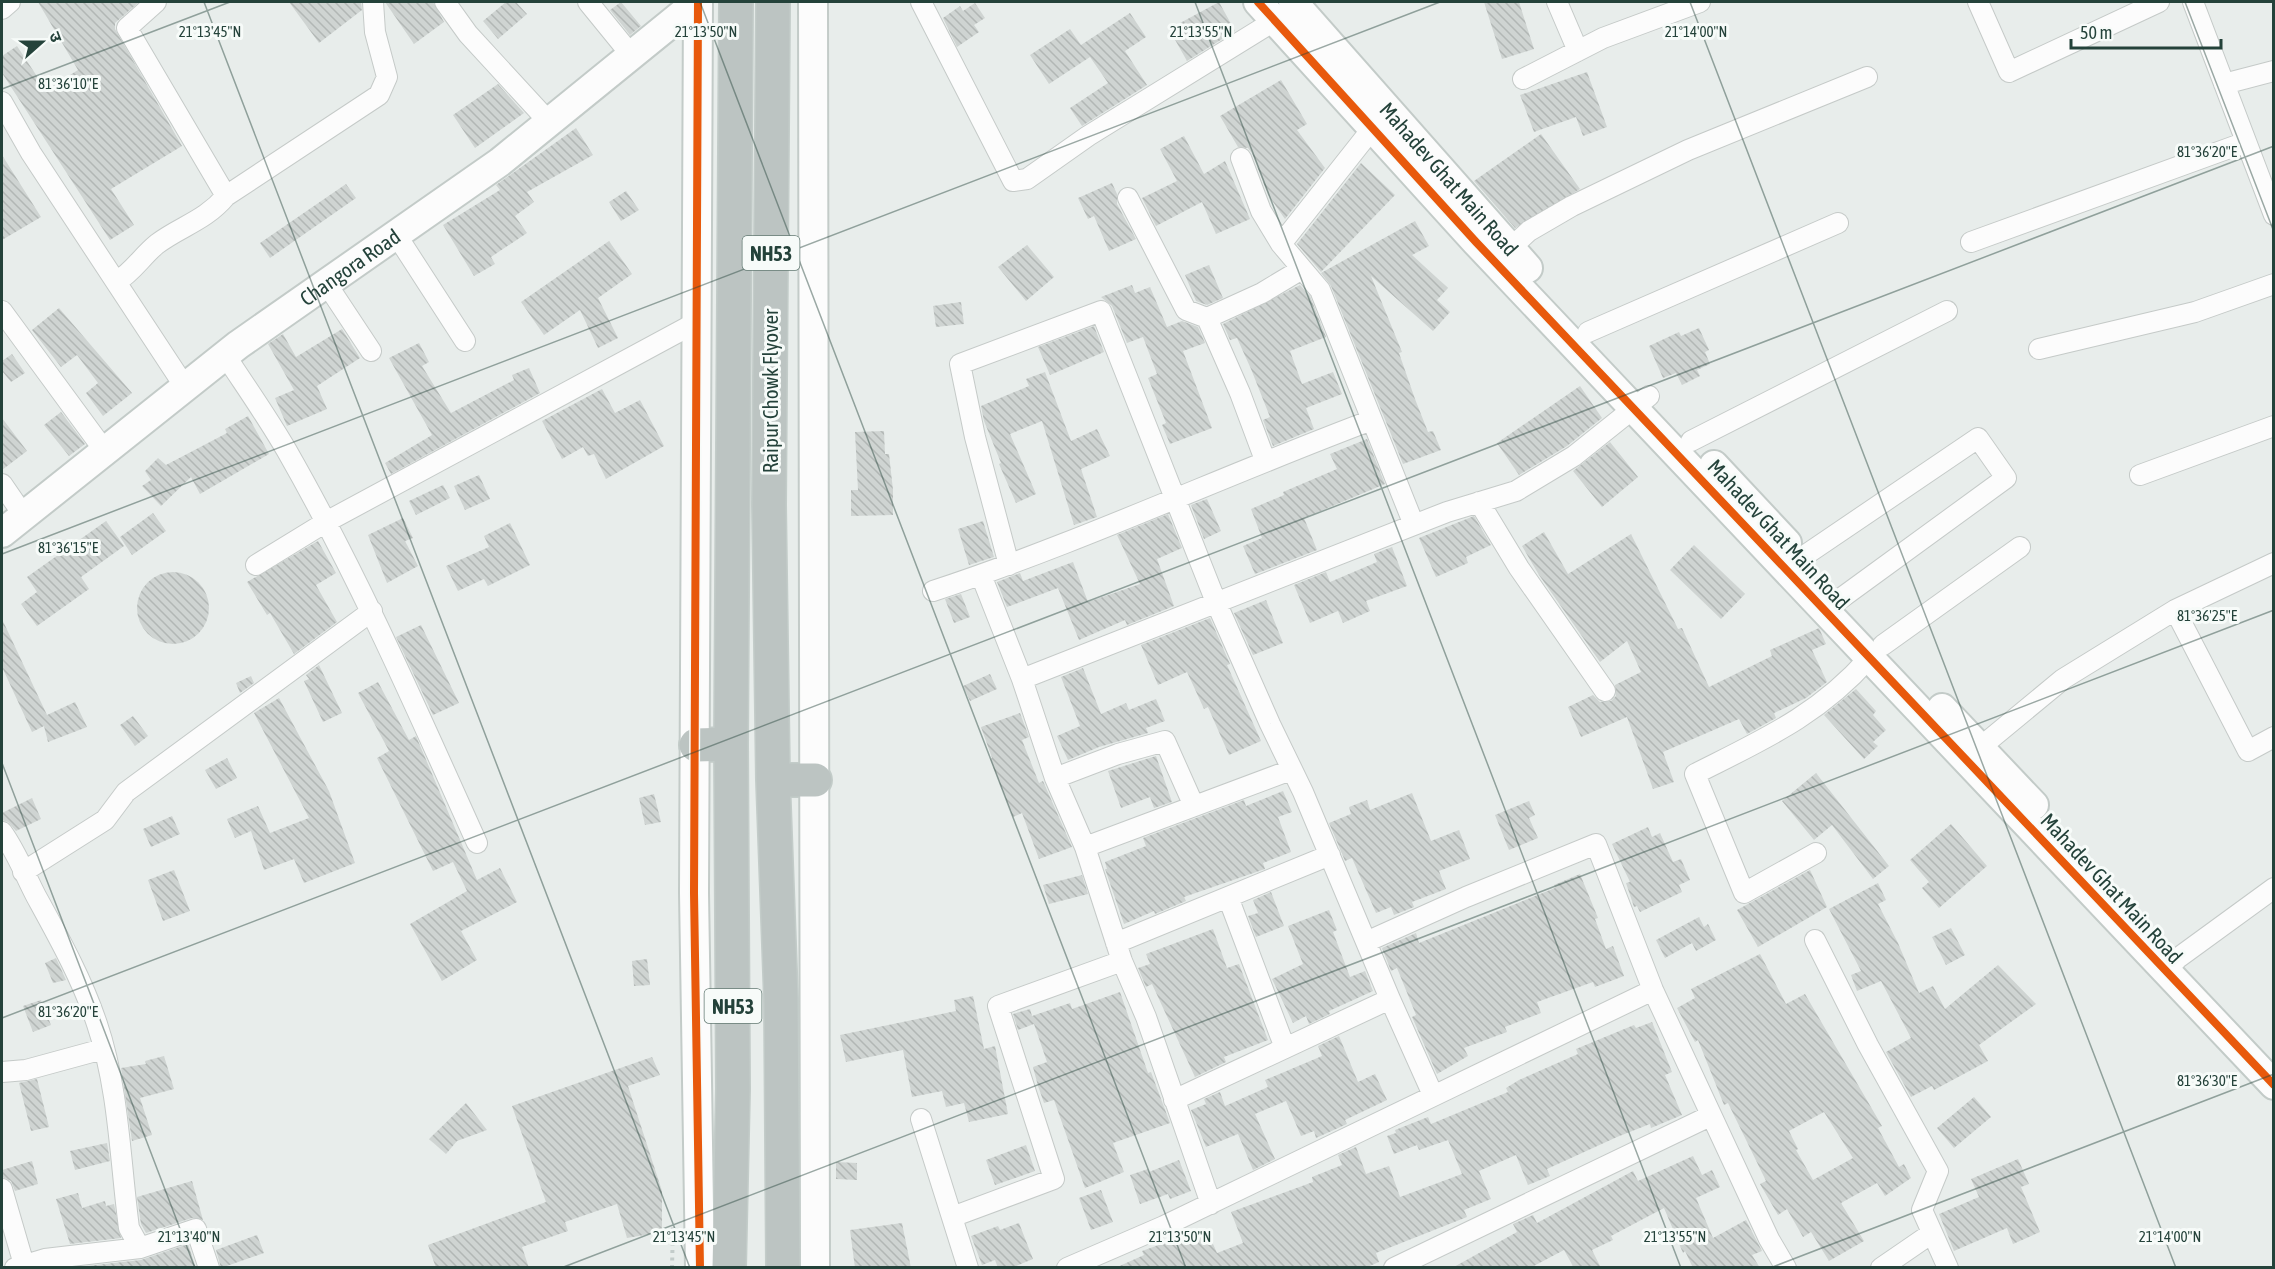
<svg xmlns="http://www.w3.org/2000/svg" width="2275" height="1269" font-family="'Asap Condensed','Noto Sans Devanagari',sans-serif">
<style>
.building{fill:url(#building-back-hatch);fill-rule:evenodd}
.lines{fill:none;stroke-linecap:round;stroke-linejoin:round}
.street-casing{stroke:#c5cac8;stroke-width:22}
.secondary-casing{stroke:#c3cbc8;stroke-width:32}
.highway-casing{stroke:#c3ccc9;stroke-width:36}
.path{stroke:#c3ccca;stroke-width:4;stroke-dasharray:3 4.5;stroke-linecap:butt}
.street{stroke:#fcfcfc;stroke-width:20}
.secondary{stroke:#fcfcfc;stroke-width:28}
.highway{stroke:#bcc4c2;stroke-width:33}
.cycleway-casing{stroke:#f7fbf9;stroke-width:11}
.cycleway{stroke:#e8590c;stroke-width:8}
.ticks{fill:none;stroke:#24423a;stroke-width:1.5;stroke-opacity:0.45}
.labels{text-anchor:middle;dominant-baseline:central;stroke-width:6;stroke-linejoin:round;paint-order:stroke}
.shield{fill:#f7fbf9;stroke:#637a73;stroke-width:1.5}
.shield-label{font-size:20px;font-weight:bold;fill:#24423a}
.street-label{font-size:21px;fill:#24423a;stroke:#f7fbf9}
.ticks-label{font-size:15px;text-anchor:middle;fill:#24423a;stroke:#f7fbf9;stroke-width:6;stroke-linejoin:round;paint-order:stroke}
</style>
<defs>
<pattern id="building-back-hatch" width="6" height="6" patternUnits="userSpaceOnUse" patternTransform="scale(1.5)"><rect width="6" height="6" fill="#cfd4d2"/><path d="M-1 5l2 2M0 0l6 6M5-1l2 2" fill="none" stroke="#b2b7b5"/></pattern>
</defs>
<rect width="100%" height="100%" fill="#e8edeb"/>
<path class="building" d="M38 2H139L115 23V29L182 146 111 189 134 225 110 240 2 73V56L17 46 46 90 78 70Z
M289 2H361L362 10 319 43Z
M385 2H433L444 22 414 44Z
M506 2H516L527 14 498 39 483 21Z
M621 2 641 26 630 35 610 10Z
M1219 2 1235 31 1187 61 1169 29Z
M1484 2H1519L1534 49 1502 59Z
M975 3 985 18 974 25 979 32 957 47 943 18 960 6 963 11Z
M1130 13 1146 37 1125 51 1147 85 1082 126 1070 108 1108 83 1090 57 1049 84 1030 55 1070 29 1081 45Z
M1587 72 1607 127 1583 136 1576 117 1534 132 1520 95Z
M1281 80 1307 124 1297 130 1325 168 1285 219 1268 195 1252 153 1248 148 1238 147 1220 116Z
M498 84 524 113 475 148 453 115Z
M576 128 593 155 527 192 534 202 515 216 527 233 491 257 495 264 474 276 443 225 500 190 496 185Z
M1541 134 1580 189 1515 228 1474 181Z
M1184 136 1204 174 1225 161 1250 219 1216 234 1202 202 1156 226 1142 198 1177 181 1160 149Z
M2 155 41 217 2 240Z
M1361 163 1395 195 1321 272 1297 244Z
M1112 183 1117 194V204L1136 239 1109 251 1094 216 1088 219 1078 198Z
M346 184 356 198 270 258 260 243Z
M626 191 639 210 621 221 609 202Z
M1415 221 1429 246 1412 255 1448 288 1437 300 1450 312 1433 331 1371 276 1402 352 1399 353 1415 399 1428 432 1433 431 1441 450 1403 464 1331 286 1321 273Z
M609 241 632 274 598 298 618 338 598 348 580 310 544 335 521 302Z
M1027 245 1054 277 1026 301 998 267Z
M1209 265 1223 298 1207 305 1196 301 1185 275Z
M1132 285 1135 293 1150 287 1167 327 1182 321 1198 327 1205 343 1183 351 1212 428 1170 444 1162 425 1166 423 1148 378 1157 374 1143 337 1127 343 1112 306 1101 297Z
M1300 285 1310 296 1326 337 1290 351 1302 384 1333 372 1342 394 1306 408 1314 429 1273 446 1263 420 1270 417 1251 369 1237 338 1230 340 1223 324Z
M961 302 964 324 936 327 933 306Z
M59 308 132 393 103 416 86 393 98 383 77 355 61 367 32 330Z
M1094 326 1104 352 1050 375 1038 347Z
M1699 328 1709 350 1705 352 1710 364 1697 370 1700 376 1682 385 1676 373 1663 378 1649 346 1679 332 1681 336Z
M342 329 360 358 317 386 327 409 287 426 275 398 294 390 268 344 283 334 296 357Z
M419 343 429 362 422 366 451 413 514 380 512 375 529 368 540 393 391 474 385 463 432 435 389 358Z
M12 354 25 373 11 382 2 371V361Z
M1045 372 1071 441 1097 429 1110 456 1081 469 1097 517 1074 525 1042 421 1010 434 1036 494 1016 503 999 464 1001 463 984 421 981 406 1029 386 1026 379Z
M1580 386 1602 418 1567 446 1519 475 1497 443Z
M602 389 615 413 640 400 664 446 606 479 594 454 588 456 583 447 562 459 542 421Z
M61 412 85 444 69 456 44 425Z
M248 416 269 454 200 494 191 477 161 506 142 486 151 480 145 471 158 458 166 465 227 433 225 429Z
M2 418 27 451 2 470Z
M884 431 885 454H889L893 490V515L851 516V490H858L855 432Z
M1367 439 1385 484 1304 518 1317 550 1255 574 1243 546 1262 538 1251 509 1284 495 1283 492 1337 469 1330 454Z
M1610 442 1638 477 1602 507 1573 471Z
M479 475 490 499 465 510 454 486Z
M443 485 450 498 416 515 409 501Z
M1207 499 1221 531 1204 539 1191 505Z
M153 513 166 531 132 555 120 537Z
M1168 514 1182 548 1157 559 1174 606 1127 625 1125 620 1079 640 1058 588 1007 607 997 582 1020 573 1023 581 1073 562 1088 602 1140 584 1117 535Z
M1474 516 1491 545 1466 557 1468 563 1436 577 1419 538Z
M403 518 413 538 405 541 418 566 387 583 368 535Z
M106 521 124 546 81 577 89 589 37 626 21 604 37 592 27 577Z
M983 521 994 557 969 565 958 529Z
M510 523 530 565 488 586 484 579 458 591 446 566 489 547 484 536Z
M1544 532 1568 574 1631 534 1678 629 1682 628 1709 687 1772 656 1770 650 1819 628 1826 644 1812 650 1827 682 1806 698 1774 713 1776 718 1747 734 1739 719 1663 752 1674 782 1653 789 1627 717 1581 737 1568 707 1593 695 1600 702 1611 701 1616 696 1615 685 1641 672 1627 641 1600 662 1539 575 1522 546Z
M318 541 336 573 316 585 337 622 294 654 270 613 267 615 247 582Z
M1694 545 1745 594 1721 619 1670 570Z
M1392 547 1407 586 1366 601 1370 611 1343 623 1338 611 1310 623 1294 585 1326 572 1330 582 1377 562 1374 554Z
M137 608a36 36 0 1 1 72 0a36 36 0 1 1-72 0Z
M961 594 970 617 954 623 945 599Z
M1266 600 1283 643 1253 655 1234 613Z
M1210 618 1230 664 1227 665 1261 741 1229 755 1208 707 1204 709 1187 672 1158 685 1141 645Z
M2 619 47 715 75 702 87 727 48 742 44 726 32 732 2 667Z
M421 625 459 703 433 715 396 637Z
M319 665 342 713 323 722 304 681 309 679 306 675Z
M1083 668 1101 714 1126 703 1129 710 1156 699 1165 721 1146 728 1148 733 1099 747 1068 760 1057 736 1080 726 1061 677Z
M990 674 997 689 970 701 963 686Z
M251 676 254 683 240 693 236 683Z
M378 682 409 740 416 736 477 880 500 868 517 902 461 931 477 960 442 981 410 924 467 891 453 862 433 871 377 758 389 751 358 693Z
M1856 689 1876 711 1873 715 1886 730 1873 742 1878 746 1864 759 1824 715Z
M279 698 329 791 355 863 304 883 294 859 264 870 251 831 235 838 227 819 258 806 270 833 309 818 254 713Z
M1020 713 1029 737 1022 740 1039 783 1043 781 1072 847 1039 859 1022 813 1013 817 990 759 992 758 981 727Z
M133 716 148 736 135 746 120 725Z
M1156 756 1172 802 1154 808 1150 797 1121 808 1108 771Z
M227 758 237 778 216 789 205 770Z
M1816 773 1889 866 1873 879 1832 825 1814 840 1782 801Z
M1283 791 1292 812 1278 817 1291 852 1263 863 1265 869 1184 897 1186 901 1155 914 1154 911 1124 924 1105 869H1107L1105 862 1146 846 1143 838 1244 800 1246 806Z
M1412 793 1431 841 1459 830 1470 859 1439 871 1446 889 1412 902 1414 907 1394 915 1391 907 1376 913 1352 858 1345 861 1329 823 1351 814 1349 807 1367 800 1370 810Z
M654 794 661 822 645 825 639 798Z
M32 798 41 819 16 831 8 822 2 820V813Z
M1529 801 1535 815 1529 818 1538 838 1509 850 1495 815Z
M172 816 180 834 151 847 143 829Z
M1951 824 1987 866 1939 908 1922 888 1929 882 1910 860Z
M1648 827 1652 837 1660 833 1673 862 1681 859 1690 880 1679 885 1682 892 1640 912 1637 906 1634 907 1626 883 1630 882 1612 844Z
M174 870 190 911 163 921 148 880Z
M1810 870 1827 907 1758 947 1737 910Z
M1580 874 1598 918 1595 919 1606 949 1613 946 1624 976 1595 987 1593 982 1537 1002 1541 1013 1505 1027 1507 1032 1464 1048 1468 1056 1437 1074 1412 1017 1416 1015 1397 968 1391 971 1382 948 1416 933 1419 943 1555 888 1554 885Z
M1082 875 1088 894 1049 904 1043 885Z
M1878 883 1886 900 1878 904 1898 943 1919 993 1933 986 1945 1009 1998 965 2036 1004 1979 1045 1988 1061 1934 1090 1932 1086 1911 1097 1886 1052 1911 1038 1881 981 1857 991 1851 975 1861 971 1829 909Z
M1271 892 1284 926 1256 937 1248 916 1258 913 1253 900Z
M1329 910 1337 930 1333 932 1350 977 1365 971 1373 991 1329 1011 1330 1014 1309 1024 1306 1016 1293 1023 1272 979 1303 964 1288 926Z
M1699 917 1704 927 1708 924 1716 940 1696 951 1692 943 1665 958 1656 940Z
M1951 928 1965 955 1946 965 1932 937Z
M1213 929 1227 968 1239 964 1268 1040 1224 1057 1226 1062 1195 1077 1152 984 1146 987 1138 968 1150 964 1146 954Z
M1760 954 1786 1004 1805 994 1882 1126 1878 1128 1899 1167 1904 1164 1911 1178 1885 1196 1877 1183 1841 1203 1864 1241 1829 1261 1811 1232 1803 1237 1787 1209 1778 1215 1760 1184 1766 1181 1728 1103 1724 1105 1698 1040 1695 1042 1677 1008 1695 998 1691 989ZM1824 1112 1853 1158 1813 1180 1796 1150 1798 1149 1789 1131Z
M56 958 66 980 53 983 45 963Z
M647 959 650 985 634 986 632 961Z
M1120 992 1148 1073 1151 1072 1170 1123 1113 1143 1124 1172 1085 1188 1054 1100 1044 1103 1038 1086 1033 1067 1047 1062 1034 1024 1018 1030 1013 1014 1030 1009 1032 1016 1070 1003 1072 1009Z
M973 996 984 1049 995 1046 1008 1114 969 1122 964 1103 946 1107 942 1091 912 1097 903 1050 846 1062 840 1035 956 1011 954 1000Z
M41 1000 51 1025 33 1032 23 1006Z
M1652 1022 1672 1072 1665 1075 1682 1115 1651 1128 1650 1124 1617 1137 1547 1169 1550 1176 1528 1185 1516 1155 1479 1171 1491 1199 1464 1210 1467 1217 1376 1253 1379 1262 1365 1268H1115L1144 1255 1142 1251 1206 1228 1217 1253 1243 1243 1231 1212 1313 1182 1312 1177 1342 1165 1338 1155 1356 1147 1366 1174 1389 1166 1400 1197 1462 1174 1448 1140 1419 1150 1417 1145 1394 1154 1387 1136 1396 1133 1395 1130 1428 1117 1431 1124 1508 1092 1506 1088 1519 1080 1578 1054 1576 1049 1634 1025 1636 1028Z
M1339 1036 1358 1082 1375 1074 1387 1100 1345 1120 1347 1124 1316 1138 1314 1131 1301 1136 1286 1101 1255 1114 1275 1159 1253 1170 1238 1134 1206 1147 1191 1110 1206 1104 1204 1099 1220 1092 1225 1106 1268 1087 1265 1080 1322 1056 1318 1046Z
M164 1056 174 1089 140 1098 152 1135 132 1141 121 1068 146 1064 145 1061Z
M652 1057 660 1075 628 1086 662 1191V1232L627 1238 617 1204 565 1222 568 1231 522 1247 529 1268H436L428 1245 546 1202 512 1106Z
M37 1079 49 1127 31 1131 19 1083Z
M1974 1097 1991 1117 1954 1148 1937 1128Z
M466 1103 487 1130 457 1141 446 1154 429 1139Z
M107 1143 110 1161 75 1170 70 1151Z
M1026 1145 1035 1171 995 1185 986 1160Z
M1693 1156 1702 1175 1712 1170 1720 1187 1696 1198 1713 1238 1746 1220 1762 1251 1752 1255 1760 1268H1693L1685 1251 1683 1253 1664 1208 1611 1236 1613 1240 1592 1250 1601 1268H1574L1564 1250 1530 1268H1452L1517 1232 1513 1224 1533 1215 1537 1223 1633 1171 1638 1181Z
M2018 1159 2029 1184 2021 1187 2040 1232 2013 1244 2007 1228 1954 1251 1939 1214 1979 1197 1971 1179Z
M1179 1160 1191 1191 1170 1199 1168 1194 1140 1204 1130 1175 1148 1169 1149 1172Z
M32 1161 38 1184 15 1191 11 1181 2 1177V1170Z
M836 1162 857 1163V1180L836 1179Z
M192 1181 203 1220 192 1218 146 1233 141 1224 137 1197Z
M1101 1190 1113 1222 1091 1230 1079 1198Z
M78 1193 82 1208 105 1201 106 1206 114 1204 121 1238 70 1244 56 1199Z
M902 1223 911 1268H855L850 1230Z
M1019 1223 1033 1259 1011 1268H998L995 1260 982 1265 971 1236 998 1226 1000 1230Z
M257 1235 264 1253 221 1268 216 1250Z
M188 1244 196 1268 77 1267 141 1260Z"/>
<g class="lines">
<g class="street-casing">
<path id="street" d="M156 2 127 28 226 196
M445 2 468 34 549 122
M588 2 632 56
M921 2 1013 181 1027 179 1088 136 1274 21
M1557 2 1578 51
M1978 2 2009 72 2159 2
M2193 2 2274 215
M2 9 10 2
M1523 79 1603 38 1700 2
M2224 84 2274 71
M2 102 31 153 185 387
M1241 158 1261 211 1281 244 1320 290 1414 525
M1128 198 1186 310 1207 318 1262 293 1302 269
M397 236 465 341
M1971 242 2246 142
M1281 244 1379 120
M1503 255 1529 231 1572 206 1688 150 1867 77
M116 282C133 272 142 256 157 244 181 226 205 221 226 196L379 95 387 77 375 32 373 2
M326 283 371 351
M2 311 104 450
M1207 318 1240 393 1265 460
M1588 332 1838 223
M2039 349 2195 312 2274 284
M225 355C246 387 268 418 287 451 359 577 417 710 477 843
M1691 441 1947 311
M2140 475 2274 426
M2 484 24 516
M1479 502 1519 568 1605 691
M1801 558 1978 438 2006 478 1840 599
M256 565 326 522 697 322
M1009 565 975 437 960 364 1101 311 1216 602 1270 724 1303 792 1390 999 1433 1095
M981 575 1022 679 1055 778 1085 847 1122 961 1146 1017 1211 1204
M933 591C1082 542 1225 475 1372 420
M2175 610 2248 751 2274 737
M1883 645 2020 547
M1022 679 1447 512 1516 491 1574 456 1649 396
M1971 755 2063 679 2175 610 2274 563
M1055 778 1118 754 1165 741 1194 806
M2 832C16 851 25 875 36 896 59 938 82 979 97 1024 119 1089 120 1160 129 1228L140 1248 45 1259 15 1268
M1085 847 1291 770
M1816 853 1744 893 1695 774C1762 740 1818 716 1869 658
M23 872 105 820 126 792 372 611
M1228 897 1285 1048
M1815 940 1868 1045 1938 1171 1922 1210 1948 1268
M1366 942 1466 897 1596 844 1653 990 1769 1239 1786 1268
M1116 943 1330 855
M2165 971 2178 958 2274 888
M2 1072 26 1070 103 1049
M1174 1100 1390 999
M921 1119 968 1268
M2 1189 25 1268
M952 1217 1054 1179 998 1006 1122 961
M140 1248 196 1229 209 1268
M1067 1268 1164 1226 1653 990
M1394 1268 1710 1116
M1881 1268 1932 1233"/>
</g>
<g class="secondary-casing">
<g id="secondary">
<path d="M698 2 694 893 700 1268"/>
<path d="M813 2 815 1268"/>
<path d="M1258 2 1476 242 2274 1085"/>
<path id="s1" d="M1293 2 1528 268"/>
<path d="M1714 465 1787 543"/>
<path id="s2" d="M2 533 238 345 500 162 697 2"/>
<path d="M1942 708 2034 805"/>
</g>
</g>
<g class="highway-casing">
<path id="highway" d="M773 2 769 505 773 780 781 999 783 1268
M696 745 731 744
M773 780H815
M729 1268 733 1089 731 744 736 2"/>
</g>
<path class="path" d="M672 1268 673 1226"/>
<use href="#street" class="street"/>
<use href="#secondary" class="secondary"/>
<use href="#highway" class="highway"/>
<g class="cycleway-casing">
<path id="cycleway" d="M698 2 694 893 700 1268
M1258 2 1476 242 2274 1085"/>
</g>
<use href="#cycleway" class="cycleway"/>
</g>
<path class="ticks" d="M204 2 690 1268M700 2 1186 1268M1195 2 1681 1268M1690 2 2176 1268M2185 2 2274 232M2 89 230 2M2 554 1440 2M2 763 195 1268M2 1018 2274 146M561 1268 2274 610M1770 1268 2274 1074"/>
<g class="labels">
<g class="shield">
<rect x="742.5" y="236" width="57" height="34" rx="4.5"/>
<rect x="704.5" y="989" width="57" height="34" rx="4.5"/>
</g>
<g class="shield-label">
<text x="771" y="253">NH53</text>
<text x="733" y="1006">NH53</text>
</g>
<g class="street-label">
<text stroke="none"><textPath href="#s1" startOffset="236">Mahadev Ghat Main Road</textPath></text>
<text stroke="none"><textPath href="#s2" startOffset="438">Changora Road</textPath></text>
<text transform="translate(770 391) rotate(-90)">Raipur Chowk Flyover</text>
<text transform="translate(1779 534) rotate(47)">Mahadev Ghat Main Road</text>
<text transform="translate(2112 888) rotate(47)">Mahadev Ghat Main Road</text>
</g>
</g>
<g class="ticks-label">
<text x="210" y="37">21°13'45"N</text>
<text x="706" y="37">21°13'50"N</text>
<text x="1201" y="37">21°13'55"N</text>
<text x="1696" y="37">21°14'00"N</text>
<text x="68" y="89">81°36'10"E</text>
<text x="2207" y="157">81°36'20"E</text>
<text x="68" y="553">81°36'15"E</text>
<text x="2207" y="621">81°36'25"E</text>
<text x="68" y="1017">81°36'20"E</text>
<text x="2207" y="1086">81°36'30"E</text>
<text x="189" y="1242">21°13'40"N</text>
<text x="684" y="1242">21°13'45"N</text>
<text x="1180" y="1242">21°13'50"N</text>
<text x="1675" y="1242">21°13'55"N</text>
<text x="2170" y="1242">21°14'00"N</text>
</g>
<rect width="2275" height="1269" fill="none" stroke="#24423a" stroke-width="6"/>
<g transform="translate(42 42) rotate(69)" stroke="#f7fbf9" stroke-width="4.5" paint-order="stroke">
<path d="M0-4.5L10 22L0 15L-10 22Z" fill="#24423a"/>
<text y="-9" font-size="16" font-weight="bold" text-anchor="middle" fill="#24423a">उ</text>
</g>
<path d="M2071 39v9h150v-9" fill="none" stroke="#24423a" stroke-width="3"/>
<text x="2080" y="39" font-size="18" fill="#24423a" stroke="#f7fbf9" stroke-width="4.5" paint-order="stroke">50 m</text>
</svg>
